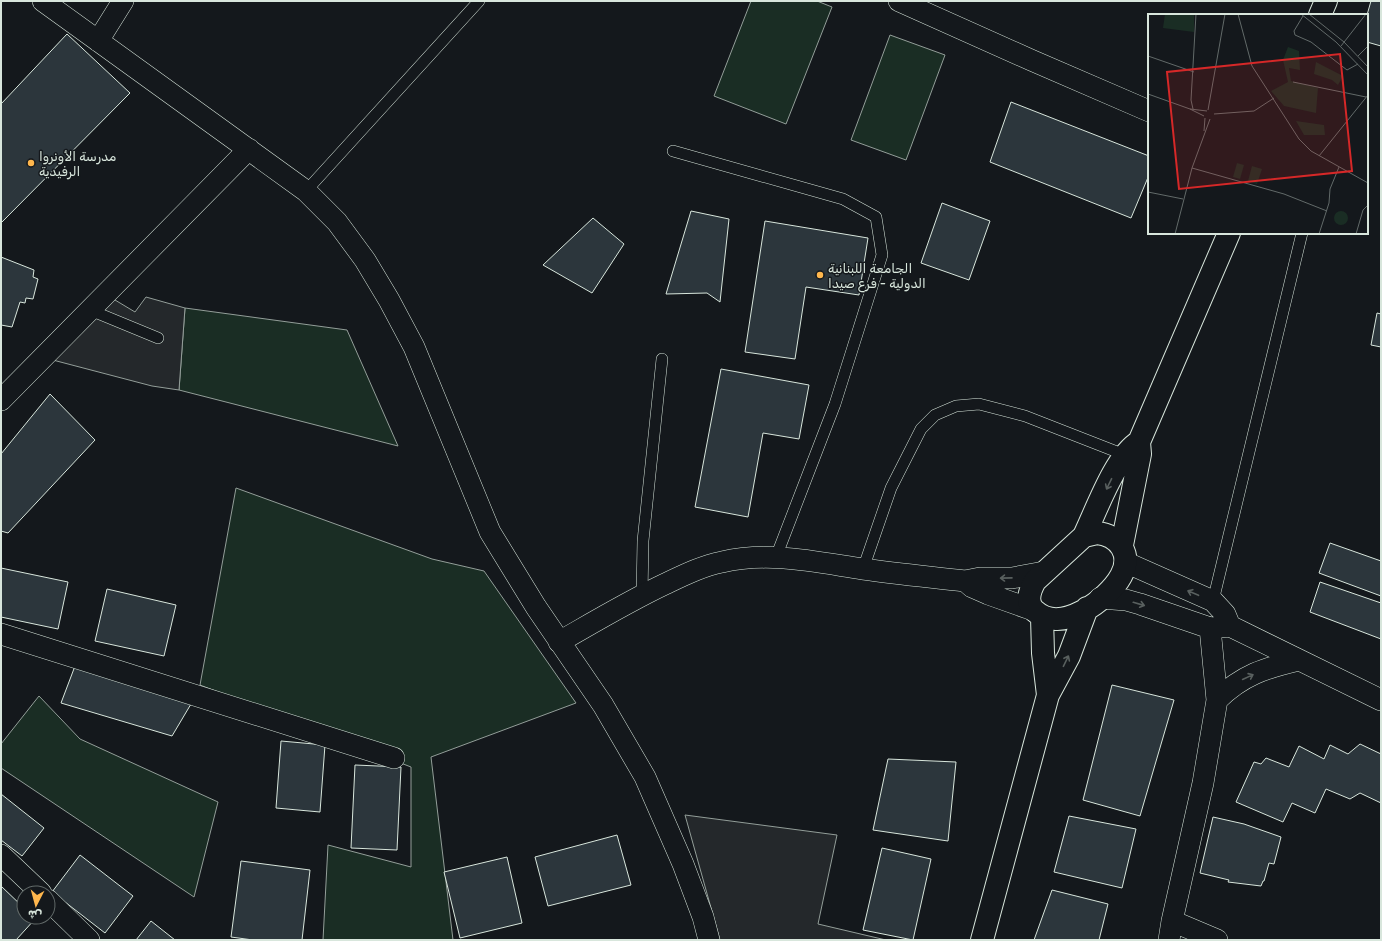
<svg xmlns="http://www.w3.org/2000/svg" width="1382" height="941" font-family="Rubik,Vazirmatn,sans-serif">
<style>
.green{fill:#1a2d24;stroke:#939e99}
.parking{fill:#24282b;stroke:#939e99}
.building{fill:#2c363c;stroke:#d8e6dc}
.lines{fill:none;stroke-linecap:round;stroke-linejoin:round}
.service-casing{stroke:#d8e6dc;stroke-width:12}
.minor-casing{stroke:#d8e6dc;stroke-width:22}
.tertiary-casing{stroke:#d8e6dc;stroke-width:24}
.service{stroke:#14181c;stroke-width:11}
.minor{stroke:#14181c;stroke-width:21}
.tertiary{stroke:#14181c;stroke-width:22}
.oneway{stroke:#59605f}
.poi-dot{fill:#ffb74d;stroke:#14181c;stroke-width:1.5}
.labels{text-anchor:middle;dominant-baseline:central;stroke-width:3;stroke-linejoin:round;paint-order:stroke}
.poi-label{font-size:13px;fill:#d8e6dc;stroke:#14181c;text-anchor:start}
.inset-road{fill:none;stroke:#626a69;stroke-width:1}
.view{fill:#d62828;fill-opacity:0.15;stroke:#d62828;stroke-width:2}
.inset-edge{fill:none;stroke:#d8e6dc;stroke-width:2}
</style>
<rect width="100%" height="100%" fill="#14181c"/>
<path class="green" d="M751 1H817L832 7 786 124 714 96Z
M890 35 945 55 906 160 851 140Z
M185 308 347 330 398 446 179 390Z
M236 488 432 559 484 571 576 703 431 757 453 940H323L328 845 411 867V767L200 685Z
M39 696 80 739 218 802 194 897 1 768V744Z"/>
<path class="parking" d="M110 297 135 312 146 297 185 308 179 390 152 386 49 359Z
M685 815 837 835 818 924 886 940H720Z"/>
<path class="building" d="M1371 1H1381V46L1367 42V15Z
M67 34 130 93 1 223V104Z
M1011 102 1149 156V175L1131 218 990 162Z
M942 203 990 221 969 280 921 263Z
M691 211 729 219 720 302 707 293 666 294Z
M593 218 624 244 592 293 543 265Z
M765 221 868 238 859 295 806 287 795 359 745 352Z
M1 257 34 270 33 277 38 279 33 299 26 298 25 303 20 302 12 327 1 325Z
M1377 313 1381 314V347L1371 345Z
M721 369 809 385 799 439 763 433 748 517 695 507Z
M50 394 95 440 8 533 1 531V454Z
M1330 543 1381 561V596L1319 573Z
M1 568 68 582 58 629 1 617Z
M1320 582 1381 603V639L1310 612Z
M107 589 176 605 164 656 95 641Z
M75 666 191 704 172 736 61 703Z
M1112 685 1174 700 1140 816 1083 800Z
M281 741 325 745 320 812 276 808Z
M1360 744 1381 754V803L1360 793 1350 799 1326 789 1315 813 1292 803 1283 822 1236 802 1254 762 1261 764 1266 758 1289 767 1299 746 1324 759 1330 745 1348 754Z
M888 759 956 762 948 841 873 830Z
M355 765 401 767 397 850 351 848Z
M1 794 44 828 22 856 1 840Z
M1069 816 1136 829 1122 888 1054 872Z
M1213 817 1244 824 1281 837 1274 864 1269 863 1264 881H1263L1261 886 1228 882 1229 880 1200 873Z
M617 835 631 885 548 906 535 857Z
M882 848 931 859 913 940 863 930Z
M80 855 133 896 105 933 52 892Z
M507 857 522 923 460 938 444 872Z
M241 861 310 870 302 940H253L231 937Z
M1 886 24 908V917H33L35 919 16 940H1Z
M1052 890 1108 904 1099 940H1034Z
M151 921 175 940H136Z"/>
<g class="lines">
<g class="service-casing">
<path id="service" d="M673 151 843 199 876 217 882 255 835 404 776 557
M306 191 479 1
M90 310 158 338
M863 569 891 488 921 429 935 415 956 406 979 404 1025 416 1125 455
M642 595 643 541 662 359
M1213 601 1302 233"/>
</g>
<g class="minor-casing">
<path id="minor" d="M43 1 306 191 337 222 365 260 389 300 414 347 490 532 536 607 603 705 645 777 683 864 703 917 709 940
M899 1 1031 60 1149 111
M98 41 123 1
M1 400 249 149
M1125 562 1213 601 1225 614 1230 626
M965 581 972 587 988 594 1033 610
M1100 598 1126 600 1140 604 1210 628 1230 626 1381 700
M1 634 394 758
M559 642C594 622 629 601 665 584 684 575 702 566 722 562 769 551 816 562 863 569 897 574 931 577 965 581L980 578H1012L1044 572
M1217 700C1242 675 1265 668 1299 660
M1 855 41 893
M48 900 89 940
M1172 921 1217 940
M1169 940 1172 921 1203 783 1217 700 1210 628"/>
</g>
<g class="tertiary-casing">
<path id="tertiary" d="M1320 15 1326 1
M1097 533C1119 535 1133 555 1121 576 1108 600 1060 635 1035 611 1025 603 1030 590 1035 581L1084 536Z
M1084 536C1096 511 1116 455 1139 442
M1122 545 1140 454 1139 442 1229 233
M1042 617 1043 653 1048 695
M982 940 1048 695 1069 656 1087 608"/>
</g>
<use href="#service" class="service"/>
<use href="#minor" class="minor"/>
<use href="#tertiary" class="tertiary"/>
</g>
<defs><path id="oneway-shaft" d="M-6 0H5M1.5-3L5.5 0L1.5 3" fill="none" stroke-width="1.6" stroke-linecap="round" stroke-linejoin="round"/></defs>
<g class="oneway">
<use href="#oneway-shaft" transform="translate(1109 484) rotate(116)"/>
<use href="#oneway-shaft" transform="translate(1006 578) rotate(179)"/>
<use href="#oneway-shaft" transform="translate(1193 593) rotate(-157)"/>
<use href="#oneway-shaft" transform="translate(1139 604) rotate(16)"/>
<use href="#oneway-shaft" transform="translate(1066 661) rotate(-64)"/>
<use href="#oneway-shaft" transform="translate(1248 677) rotate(-25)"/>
</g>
<g class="poi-dot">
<circle cx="31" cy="163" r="4"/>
<circle cx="820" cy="275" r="4"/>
</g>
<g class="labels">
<g class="poi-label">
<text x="39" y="156">مدرسة الأونروا<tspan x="39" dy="15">الرفيدية</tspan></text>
<text x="828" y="268">الجامعة اللبنانية<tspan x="828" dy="15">الدولية - فرع صيدا</tspan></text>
</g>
</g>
<g transform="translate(1148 14)">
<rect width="220" height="220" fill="#14181c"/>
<path d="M17 0H46V18L15 14ZM140 33 151 37 152 56 141 54 143 67 170 74 168 99 136 92 123 77 140 68 135 46ZM168 48 195 62 190 71 184 66 166 60ZM148 107 176 111 177 121H156ZM89 149 96 151 92 165 85 163ZM104 152 114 155 109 170 100 167ZM186 204a7 7 0 1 1 14 0a7 7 0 1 1-14 0Z" fill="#1a2d24"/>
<path class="inset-road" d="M90 0 104 52 151 125 163 137 220 169M153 0 188 28 220 61M161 0 196 28 220 53M155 2 146 17 147 21 163 28 199 56 210 50M193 32 218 0M0 42 46 58M210 42 220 32M145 68 218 83M0 80 42 95 59 97M42 95 56 102M45 95 43 86 48 0M60 96 77 0M66 100 106 97 126 84M56 117 57 104M171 142 220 81M44 154 136 180 179 197M0 178 35 185M27 220 44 154 62 105M171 220 181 189 182 175 191 153M208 220 215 196 220 191"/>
<path class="view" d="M192 40 204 157 31 175 19 58Z"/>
<rect width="220" height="220" class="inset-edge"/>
</g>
<rect width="1382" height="941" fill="none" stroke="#d8e6dc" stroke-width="4"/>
<g transform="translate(36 905) rotate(186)"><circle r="19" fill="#14181c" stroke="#626a69"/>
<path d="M0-3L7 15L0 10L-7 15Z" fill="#ffb74d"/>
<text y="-6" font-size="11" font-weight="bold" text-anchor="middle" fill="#d8e6dc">ش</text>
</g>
</svg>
